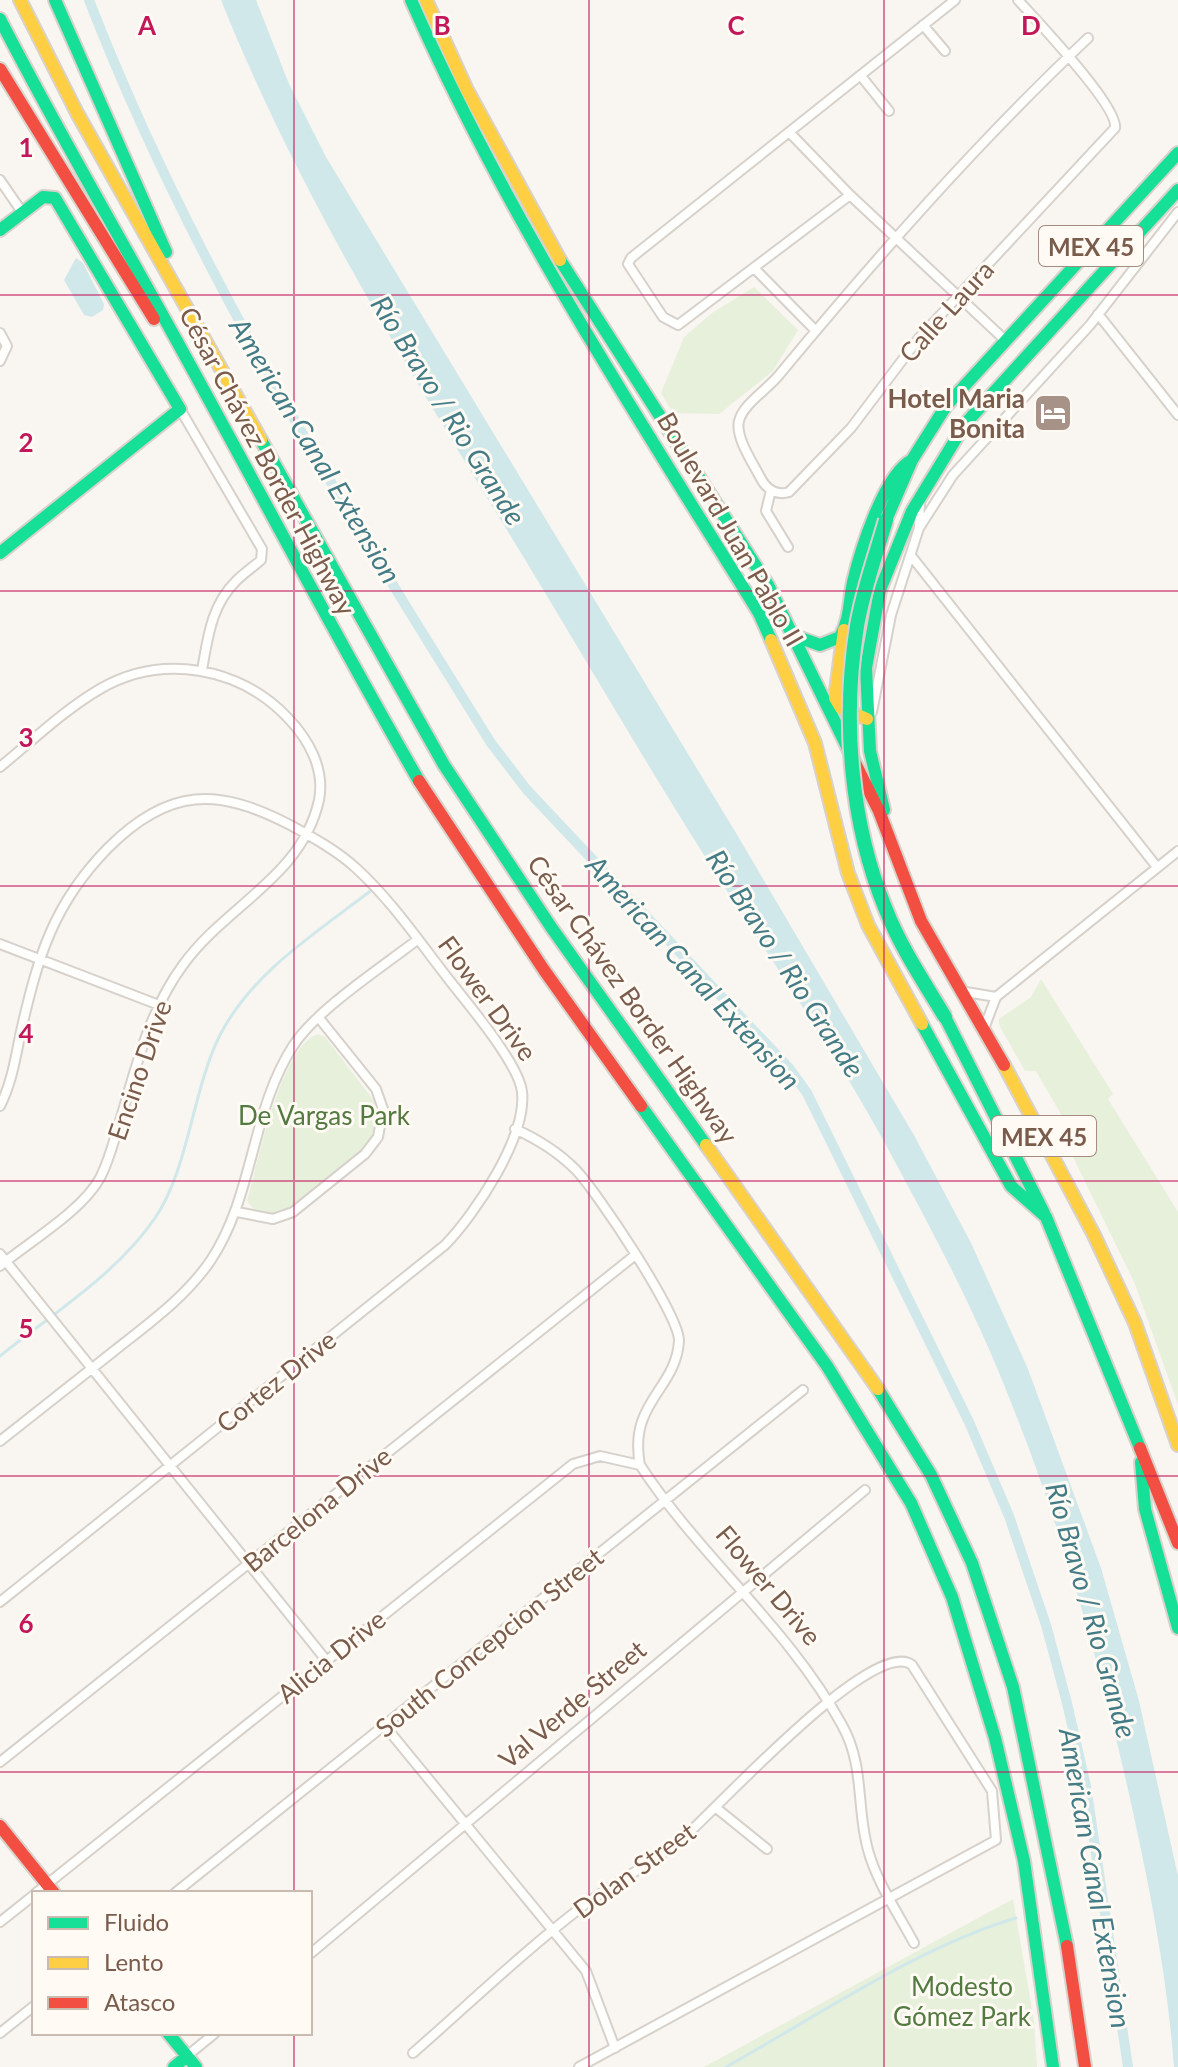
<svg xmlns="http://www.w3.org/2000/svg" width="1178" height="2067" font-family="Lato,sans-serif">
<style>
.green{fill:#e7f0db}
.water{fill:#d0e8ea}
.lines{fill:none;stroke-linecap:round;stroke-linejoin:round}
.stream{stroke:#d0e8ea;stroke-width:3}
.canal{stroke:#d0e8ea;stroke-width:10}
.street-casing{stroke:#d7d1cb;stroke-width:12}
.fast-casing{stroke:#d9d2cb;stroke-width:16}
.slow-casing{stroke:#d9d2cb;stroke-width:16}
.jam-casing{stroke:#d9d2cb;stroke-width:16}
.street{stroke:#fefefd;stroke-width:8}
.fast{stroke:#16e098;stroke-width:12}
.slow{stroke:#ffcf43;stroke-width:12}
.jam{stroke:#f24e42;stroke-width:12}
.fast-bridge-casing{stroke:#dad1cc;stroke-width:18;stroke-linecap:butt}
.fast-bridge{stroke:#16e098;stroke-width:14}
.grid{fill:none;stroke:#c2185b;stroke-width:2;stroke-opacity:0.55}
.labels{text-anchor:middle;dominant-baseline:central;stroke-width:6;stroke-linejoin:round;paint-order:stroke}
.shield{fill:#fffaf3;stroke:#a28b7f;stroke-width:2}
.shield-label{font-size:24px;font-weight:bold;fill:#7a5c4d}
.street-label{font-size:26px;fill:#7a5c4d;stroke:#fffaf3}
.poi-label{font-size:26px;font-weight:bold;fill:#7a5c4d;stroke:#fffaf3;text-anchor:end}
.park-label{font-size:26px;fill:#537a41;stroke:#fffaf3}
.water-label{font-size:28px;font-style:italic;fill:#437c86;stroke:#fffaf3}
.grid-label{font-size:26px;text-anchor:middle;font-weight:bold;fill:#c2185b;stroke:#fffaf3;stroke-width:6;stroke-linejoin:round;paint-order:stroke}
</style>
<rect width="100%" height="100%" fill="#f9f5f0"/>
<path class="green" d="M754 287 798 330 773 371 719 414 673 413 661 393 684 337 712 313Z
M1041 979 1113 1094 1108 1099 1178 1212V1405L1135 1284 1057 1124 1062 1116 1036 1071H1025L999 1025V1019L1031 997Z
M318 1034 325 1037 375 1102 373 1134 364 1148 289 1210 278 1214 257 1213 247 1201C258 1164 280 1047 318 1034Z
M1013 1899 1034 2021 1037 2067H704Z"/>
<path class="water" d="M221 0H256L289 84 326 157 736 833 915 1137 971 1243 1028 1369 1101 1568 1139 1701 1178 1876V2067H1174C1167 1974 1149 1884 1129 1794 1097 1651 1056 1510 1000 1375 968 1297 927 1221 887 1147 834 1049 769 958 709 863 643 759 582 653 518 548 407 367 300 197 221 0Z
M76 258 83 263 104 304 103 310 92 317 84 315 64 280Z"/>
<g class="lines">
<path class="stream" d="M0 1356C52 1314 117 1274 155 1218 188 1171 193 1088 220 1035 253 971 319 931 373 889
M726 2067C816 2017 918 1947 1016 1918"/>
<path class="canal" d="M89 0C191 264 342 504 491 743L527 790 789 1068 807 1093 969 1422 1009 1516 1046 1625 1067 1703 1086 1786 1128 2067"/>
<g class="street-casing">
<path id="street" d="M1018 0C1036 20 1119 107 1115 128L919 338 851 428 789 492C776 496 766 489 760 477 753 463 735 437 739 421 743 404 768 389 779 375 876 258 977 143 1088 38
M923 25 945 51
M861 76 889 111
M790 133 850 195 1005 340
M0 180 22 212
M850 195 678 325 663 317 628 264 631 258 955 0
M756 270 814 329
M1098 314 1178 415
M0 333 7 346 0 361
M180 409 262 549 261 560C253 567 244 573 236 581 211 606 208 637 202 670
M771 490 766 511 788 547
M919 528 953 475 1090 325 1178 212
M912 557 1157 867
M872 712 891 615 919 528 920 501
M0 767C32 741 64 710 100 689 162 653 240 667 288 718 309 740 325 769 319 800 302 877 226 905 183 965 149 1011 136 1067 120 1121 114 1140 109 1161 100 1178 82 1211 29 1242 0 1266
M0 944 159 1005
M966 992 996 997
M996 997 1178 851
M985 1026 996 997
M0 1106C12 1083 16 1055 21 1031 38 957 53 904 108 848 169 787 218 787 292 826 314 838 339 852 357 869 392 901 421 944 450 981 468 1004 519 1064 522 1092 527 1137 475 1214 445 1245L0 1602
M515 1129C537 1139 558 1152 575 1169 596 1190 680 1316 679 1341 676 1390 628 1402 640 1465 700 1557 789 1628 842 1725 865 1766 856 1807 868 1850 877 1883 898 1913 914 1943
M237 1212 273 1219 293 1212 365 1154 378 1137 383 1109 376 1089 319 1018
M0 1254 326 1660
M0 1441C38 1411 76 1381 114 1351 148 1324 186 1297 211 1260 254 1195 251 1111 293 1046 316 1010 381 968 417 940
M385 1726 586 1971 615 2048
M0 1762 634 1256
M715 1807 767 1849
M36 1893 573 1464 600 1456 640 1465
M175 1893 803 1390
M0 1922 34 1895
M310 1954 865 1490
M0 2033 34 2006
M413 2053C469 2004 524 1951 583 1906 615 1882 652 1864 683 1838 715 1811 874 1635 912 1665L992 1791 996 1840 579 2067
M187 2056 215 2033"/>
</g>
<g class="fast-casing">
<path id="fast" d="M55 0 166 252
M411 0C506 216 635 413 759 613L771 640
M0 19C50 117 105 211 158 307 246 465 329 625 419 781
M0 230 43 197 55 198 180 409 0 553
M560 260 768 585 856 765
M261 440 444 765 551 927 706 1145
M886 520 912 460 946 406 1178 153
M792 635 820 645 840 637C850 620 849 601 853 582 860 552 884 474 912 460
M884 810 870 751 866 668 880 590 912 511 965 424 1178 190
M945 1017 1044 1213
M922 1024 1011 1186 1046 1217 1140 1448
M641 1106 827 1366 911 1503 952 1597 995 1738 1024 1861 1053 2067
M878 1389 931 1475 972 1563 1013 1687 1067 1946
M1141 1462 1145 1509 1178 1628
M168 2033 196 2067
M174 2067 187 2056"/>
</g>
<g class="slow-casing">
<path id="slow" d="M20 0 77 113 261 440
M426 0 467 90 560 260
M844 630 835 698 841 708 867 719
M771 640 815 743 848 873 868 925 922 1024
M1004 1065 1094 1235 1135 1323 1178 1445
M706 1145 878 1389"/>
</g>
<g class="jam-casing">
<path id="jam" d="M0 69 154 319
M856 765 879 811 921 921 1004 1065
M419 781 544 970 641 1106
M1140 1448 1178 1543
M0 1826 54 1893
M1067 1946 1085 2067"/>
</g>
<use href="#street" class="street"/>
<use href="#fast" class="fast"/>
<use href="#slow" class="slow"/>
<use href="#jam" class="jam"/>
<g class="fast-bridge-casing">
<path id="fast-bridge" d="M886 520C876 555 863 590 857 626 842 719 850 823 886 910 901 948 924 982 945 1017"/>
</g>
<use href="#fast-bridge" class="fast-bridge"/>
</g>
<path class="grid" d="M294 0V1893M589 0V2067M884 0V2067M0 295H1178M0 591H1178M0 886H1178M0 1181H1178M0 1476H1178M0 1772H1178M294 2033V2067"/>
<defs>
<g id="hotel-square" transform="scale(2)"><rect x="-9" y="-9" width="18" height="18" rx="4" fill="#a69286" stroke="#fffaf3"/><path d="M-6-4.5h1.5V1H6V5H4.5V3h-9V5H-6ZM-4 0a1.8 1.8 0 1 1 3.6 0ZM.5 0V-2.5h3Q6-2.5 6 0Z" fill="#fff"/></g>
</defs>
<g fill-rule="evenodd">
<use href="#hotel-square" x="1053" y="413"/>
</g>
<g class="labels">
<g class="shield">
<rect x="1039" y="226" width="104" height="40" rx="6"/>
<rect x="992" y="1116" width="104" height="40" rx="6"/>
</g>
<g class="shield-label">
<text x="1091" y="246">MEX 45</text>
<text x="1044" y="1136">MEX 45</text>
</g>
<g class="street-label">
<text transform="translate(946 311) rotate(-48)">Calle Laura</text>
<text transform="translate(268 461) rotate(62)">César Chávez Border Highway</text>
<text transform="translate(731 529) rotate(60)">Boulevard Juan Pablo II</text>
<text transform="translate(488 998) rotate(54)">Flower Drive</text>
<text transform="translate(633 999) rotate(55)">César Chávez Border Highway</text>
<text transform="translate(139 1070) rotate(-71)">Encino Drive</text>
<text transform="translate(276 1381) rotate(-39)">Cortez Drive</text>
<text transform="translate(317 1509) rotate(-39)">Barcelona Drive</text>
<text transform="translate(769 1585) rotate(50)">Flower Drive</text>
<text transform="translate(489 1642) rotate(-39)">South Concepcion Street</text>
<text transform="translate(331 1656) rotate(-39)">Alicia Drive</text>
<text transform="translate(572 1704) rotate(-40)">Val Verde Street</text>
<text transform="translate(634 1870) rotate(-36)">Dolan Street</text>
</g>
<g class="poi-label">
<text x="1025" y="398">Hotel Maria<tspan x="1025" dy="30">Bonita</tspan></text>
</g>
<g class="park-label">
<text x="324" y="1115">De Vargas Park</text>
<text x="962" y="1986">Modesto<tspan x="962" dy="30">Gómez Park</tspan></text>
</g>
<g class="water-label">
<text transform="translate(449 410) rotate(58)">Río Bravo / Rio Grande</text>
<text transform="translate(316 450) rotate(59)">American Canal Extension</text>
<text transform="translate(786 963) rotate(57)">Río Bravo / Rio Grande</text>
<text transform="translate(694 972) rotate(48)">American Canal Extension</text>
<text transform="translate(1092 1610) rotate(74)">Río Bravo / Rio Grande</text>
<text transform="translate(1096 1878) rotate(80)">American Canal Extension</text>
</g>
</g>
<g class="grid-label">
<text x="147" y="35">A</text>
<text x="442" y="35">B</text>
<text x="736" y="35">C</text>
<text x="1031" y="35">D</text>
<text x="26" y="157">1</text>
<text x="26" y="452">2</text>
<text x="26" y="747">3</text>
<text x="26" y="1043">4</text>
<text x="26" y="1338">5</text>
<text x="26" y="1633">6</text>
</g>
<rect x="32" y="1891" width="280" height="144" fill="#fffaf3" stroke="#cabbb1" stroke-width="2"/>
<rect x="48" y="1917" width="40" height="12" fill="#16e098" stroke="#cabbb1" stroke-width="2"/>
<text x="104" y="1931" font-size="24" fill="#7a5c4d">Fluido</text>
<rect x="48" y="1957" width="40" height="12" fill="#ffcf43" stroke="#cabbb1" stroke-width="2"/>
<text x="104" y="1971" font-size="24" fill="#7a5c4d">Lento</text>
<rect x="48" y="1997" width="40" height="12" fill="#f24e42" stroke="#cabbb1" stroke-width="2"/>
<text x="104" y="2011" font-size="24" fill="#7a5c4d">Atasco</text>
</svg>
